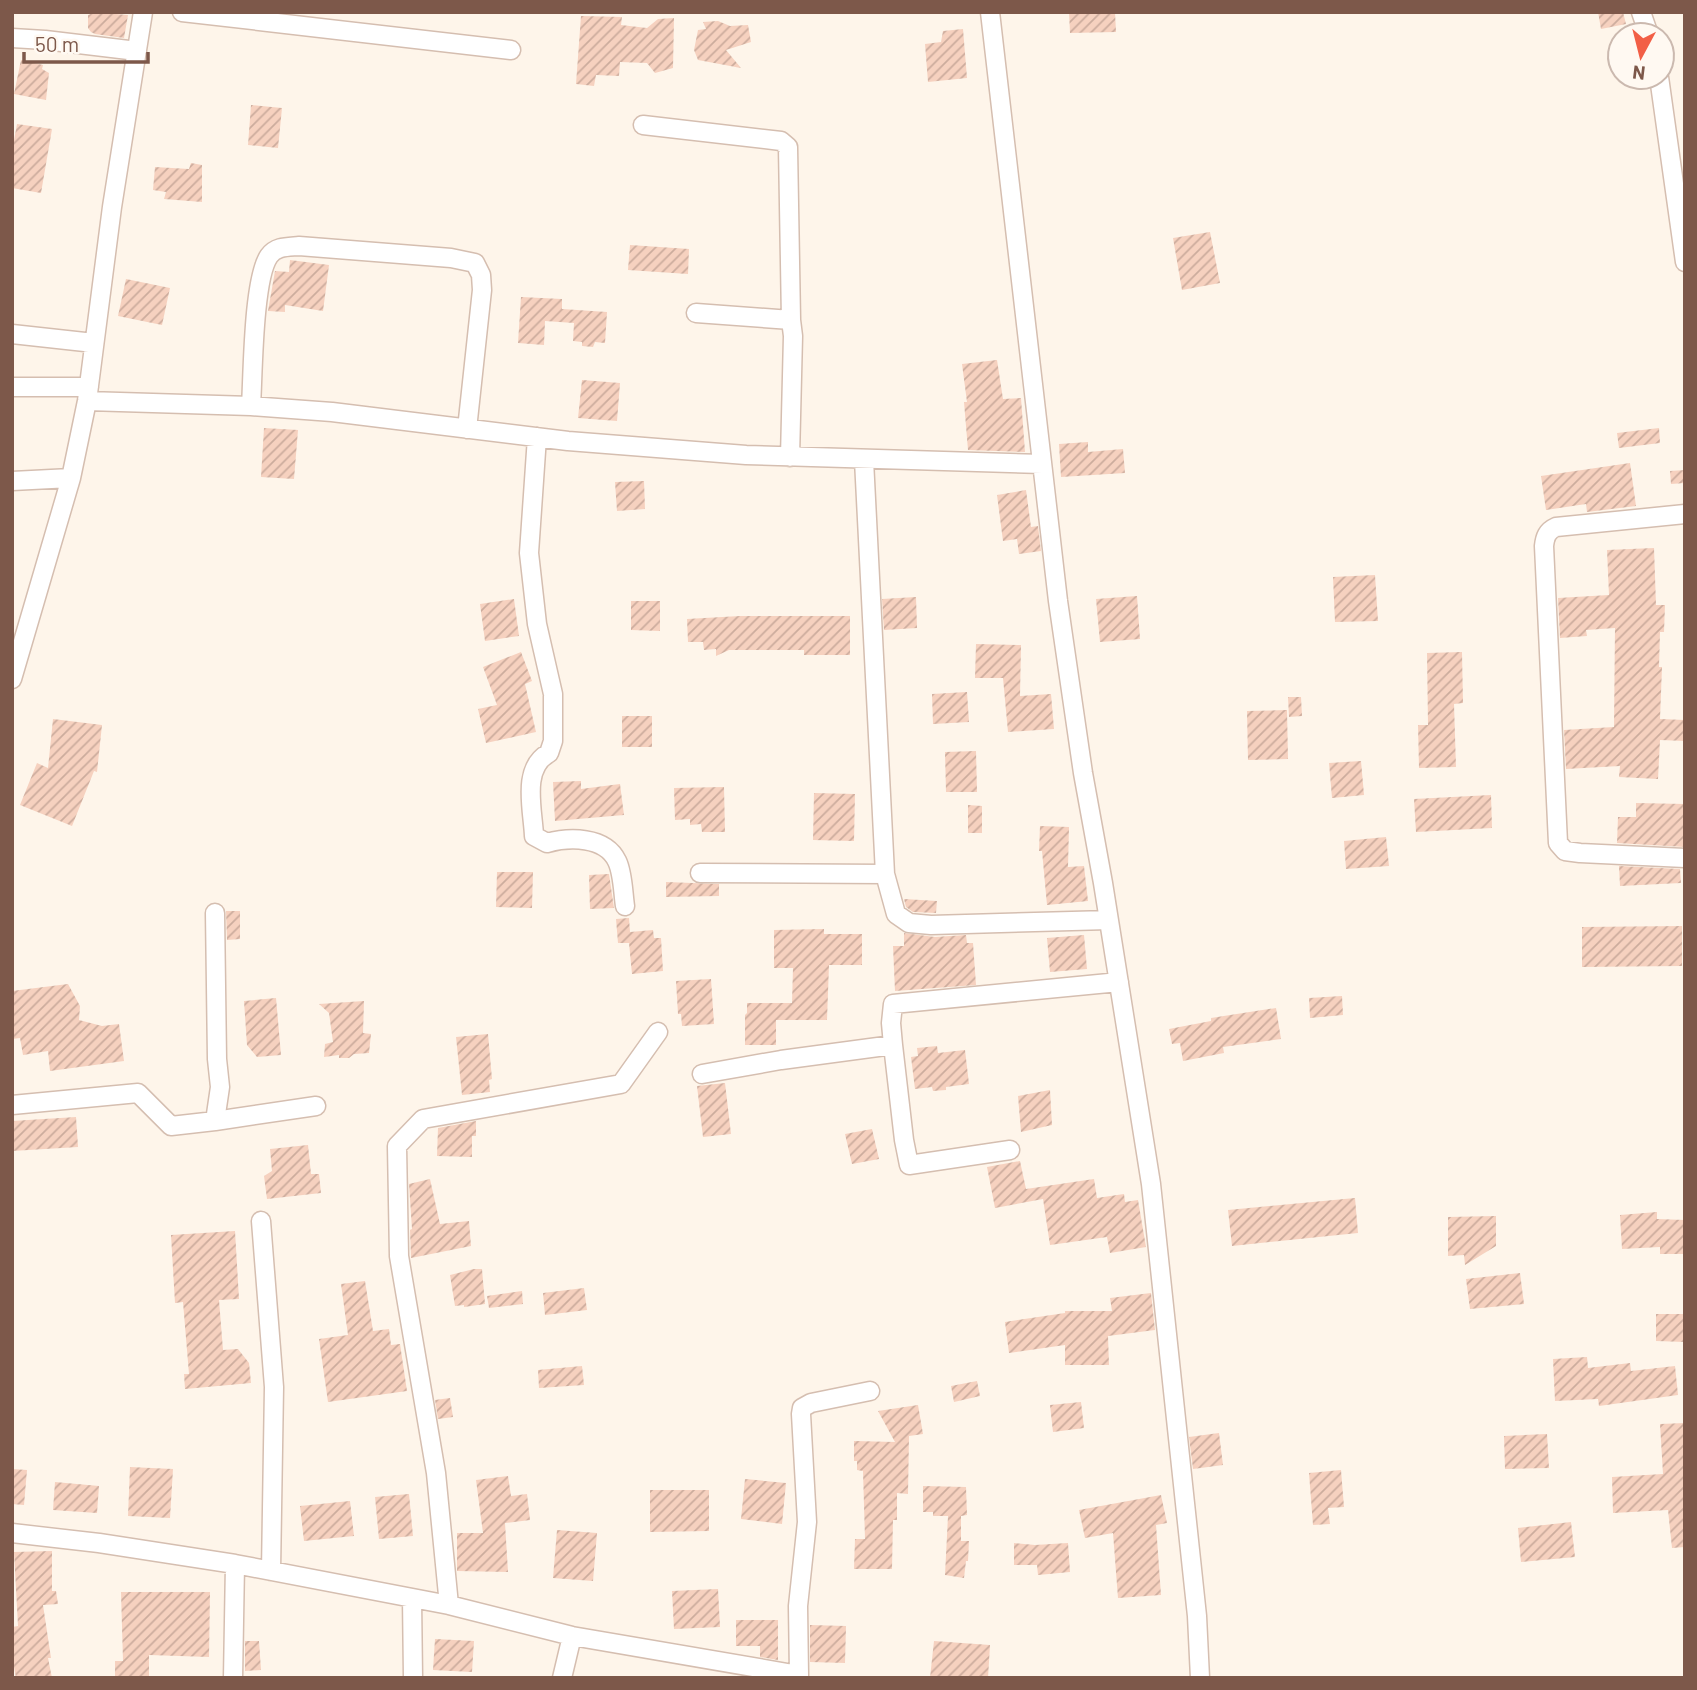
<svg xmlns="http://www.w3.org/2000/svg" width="1697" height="1690" font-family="Barlow,sans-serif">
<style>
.building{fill:url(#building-hatch)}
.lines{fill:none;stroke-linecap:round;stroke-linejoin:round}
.minor-casing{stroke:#d5beb0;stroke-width:21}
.minor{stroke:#fff;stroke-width:18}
</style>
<defs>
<pattern id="building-hatch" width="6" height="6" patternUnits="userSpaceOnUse" patternTransform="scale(1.75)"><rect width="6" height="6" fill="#f6d1bf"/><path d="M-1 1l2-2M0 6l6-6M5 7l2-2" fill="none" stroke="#ccac9d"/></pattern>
</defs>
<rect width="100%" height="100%" fill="#fef5ea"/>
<path class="building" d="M96 12H116V14L128 15 124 38 95 34 91 32 88 28V15Z
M1069 12H1115L1116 32 1070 33Z
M1598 12H1623L1626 24 1601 29Z
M581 16 622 17 621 25 647 28 658 19 674 18 673 68 655 73 647 63 620 62 619 76 596 75 594 86 576 84Z
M718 21 730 26 748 25 751 42 726 50 741 68 698 60 694 50 698 30 706 29 703 22Z
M963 29 967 78 928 82 925 44 941 42 943 31Z
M21 60 43 65 42 69 49 73 46 100 14 94Z
M251 105 282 108 278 148 248 145Z
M17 124 52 129 41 193 12 188V151Z
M191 163 202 165V202L164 199 166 192 153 190 155 167 189 169Z
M1210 232 1220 283 1182 290 1173 238Z
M630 245 689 249 688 274 628 270Z
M290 260 329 265 323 311 285 305V312L268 311 275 271 289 272Z
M126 279 170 288 162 325 118 316Z
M521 297 562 299V309L607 312 605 343 595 342 593 347 582 346V342L573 341 574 323 545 321 544 345 518 343Z
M997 360 1003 399 1021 398 1025 452 968 450 964 402H967L962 364Z
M582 380 620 383 617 421 578 418Z
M264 428 298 430 294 479 261 477Z
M1659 428 1660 443 1619 448 1617 433Z
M1088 442V452L1123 449 1125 473 1061 477 1059 444Z
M1630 463 1636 506 1587 512 1586 504 1546 510 1541 476Z
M1685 470V483L1671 484 1670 471Z
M644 481 645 509 617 511 615 482Z
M1026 490 1031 527 1038 526 1041 551 1019 554 1017 539 1003 541 997 495Z
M1654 548 1656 605H1665L1664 632H1660L1659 667H1662L1660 719 1685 720V741L1660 740 1658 779 1619 777 1620 766 1566 769 1564 730 1614 727 1615 628 1586 630 1587 636 1560 638 1558 598 1609 595 1607 550Z
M1375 575 1378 621 1335 622 1333 577Z
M1137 596 1140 639 1100 642 1096 599Z
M916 597 917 628 884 630 882 599Z
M514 599 519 636 485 641 480 604Z
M631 601H660V631L631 630Z
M740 616H850V655H804V650H729L716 656V649L704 650 703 642H688L687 619Z
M976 644 1021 645 1020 696 1051 694 1054 729 1008 732 1003 678H975Z
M521 652 532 681 525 684 536 732 486 743 478 709 497 705 483 667Z
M1462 652 1463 703 1454 704 1456 767 1419 768 1418 725H1428L1427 653Z
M967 692 969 722 933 724 932 694Z
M1288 697H1301L1302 716 1289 717Z
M1287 710 1288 759 1248 760 1247 711Z
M622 716H652V747H622Z
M53 719 102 725 97 772 94 771 72 826 20 805 37 763 48 768Z
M976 751 977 792H946L945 752Z
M1361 761 1364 795 1332 798 1329 763Z
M581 781V789L620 784 624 815 555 821 553 782Z
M724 787 725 832H702L701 824 690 825V819L675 820 674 788Z
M814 793 855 794 854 841 813 840Z
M1491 795 1492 828 1416 832 1414 799Z
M1636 803 1685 804V847L1617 843 1618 817H1636Z
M968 805 982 806V833H968Z
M1040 826 1069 827 1068 867 1084 866 1088 901 1047 905 1042 851H1039Z
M1386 837 1389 866 1346 869 1344 841Z
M1619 866 1680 869 1681 883 1620 886Z
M497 872H533L532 908 496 907Z
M609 874 614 908 590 909 589 875Z
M666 882 719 884V896L666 897Z
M904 899 937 901 936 913 913 912 906 907Z
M226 911H240V939L227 940Z
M629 918 630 932 653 930 654 938H661L663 971 632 974 629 943H618L616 919Z
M1682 926V966L1582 967V927Z
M824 929V934H862V965H829L827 1020H776V1045H745V1015L747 1013V1003H792L793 968H774V930Z
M904 933 935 937 966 935 967 943H973L976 985 895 991 893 946H904Z
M1084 935 1087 969 1050 972 1047 938Z
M711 979 714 1024 682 1026 681 1014H678L676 981Z
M68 984 80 1006 79 1020 102 1026 119 1024 124 1061 50 1071 48 1051 23 1055 20 1038 12 1039V991Z
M1342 996 1343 1015 1310 1018 1309 998Z
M276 998 281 1055 257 1057 247 1045 244 1001Z
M364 1001 363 1033 371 1034 369 1053 354 1054 349 1058H339V1055L324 1057 325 1044 333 1042 329 1013 319 1004Z
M1276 1008 1281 1039 1223 1047 1224 1053 1183 1061 1180 1043 1172 1044 1169 1029 1211 1021V1018Z
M488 1034 492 1079 489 1080 490 1092 462 1095 456 1037Z
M937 1046 938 1053 965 1050 969 1084 946 1087V1090L933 1091 932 1087 915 1089 911 1057 918 1056 917 1048Z
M725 1083 731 1134 703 1137 697 1086Z
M1050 1090 1052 1125 1021 1132 1018 1096Z
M76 1117 78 1147 12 1151V1121Z
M476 1121V1136H472V1157L437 1156 438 1128Z
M872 1129 879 1159 852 1164 845 1134Z
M308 1145 311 1174H319L321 1193 267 1199 264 1176 272 1171 270 1149Z
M1020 1161 1026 1189 1094 1179 1097 1198 1124 1194 1125 1202 1138 1200 1146 1247 1110 1253 1107 1237 1050 1245 1043 1199 995 1208 987 1167Z
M430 1179 440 1224 469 1221 471 1246 411 1258 410 1230 412 1229 409 1184Z
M1355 1198 1358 1233 1232 1246 1228 1210Z
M1657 1212V1219L1685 1220V1254H1660V1247L1622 1249 1620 1215Z
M1496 1216V1246L1465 1265 1464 1255 1448 1256V1217Z
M235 1231 239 1299 219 1300 223 1350 238 1349 249 1363 251 1383 185 1389 184 1374H189L183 1302 175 1303 171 1235Z
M474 1269H482L485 1304 464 1307V1305L455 1306 450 1275Z
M1520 1273 1524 1304 1470 1309 1466 1279Z
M365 1281 373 1331 389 1329 391 1345 400 1344 407 1391 328 1402 319 1339 348 1335 341 1284Z
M584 1288 587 1310 545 1315 543 1293Z
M522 1291 523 1304 489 1308 487 1296Z
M1151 1293 1155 1330 1108 1336 1109 1365H1065V1345L1009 1353 1005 1322 1065 1313V1311H1112L1110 1298Z
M1656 1314H1685V1342L1656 1341Z
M1587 1357 1588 1368 1630 1363 1631 1371 1675 1366 1678 1395 1599 1406 1598 1399 1555 1401 1553 1359Z
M582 1366 584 1385 539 1388 538 1370Z
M977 1381 980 1396 954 1402 951 1386Z
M450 1398 453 1417 438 1419 435 1400Z
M1081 1402 1084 1428 1053 1432 1050 1405Z
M918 1405 923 1434 909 1436 908 1494 897 1493V1520H893L892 1569H854L855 1539H865L863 1471 857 1470V1461H854V1441L895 1442 878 1411Z
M1685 1423V1547L1672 1548 1668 1510 1613 1513 1612 1477 1663 1474 1660 1424Z
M1219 1433 1223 1465 1193 1469 1189 1437Z
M1547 1434 1549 1468 1505 1469 1504 1436Z
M130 1467 173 1469 170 1518 128 1516Z
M12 1469 27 1470 24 1505 12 1504Z
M1341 1470 1344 1507 1328 1508 1330 1524 1313 1525 1309 1473Z
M508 1476 511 1496 527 1494 530 1520 505 1523 508 1572 457 1571V1533H483L476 1480Z
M745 1479 786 1483 782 1524 741 1519Z
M55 1482 99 1486 97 1513 53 1510Z
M923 1486 966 1487 967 1515 961 1516V1541H969L968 1561H966L964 1578 945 1575 948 1516H933V1512H923Z
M650 1490H709V1531L650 1532Z
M409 1494 413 1536 379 1539 375 1497Z
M1161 1495 1167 1523 1156 1525 1161 1595 1118 1598 1113 1533 1085 1538 1079 1510Z
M350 1501 354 1536 304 1541 300 1506Z
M1571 1522 1575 1557 1521 1562 1518 1528Z
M557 1530 597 1533 593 1581 553 1578Z
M1014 1543 1035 1545 1068 1543 1070 1572 1038 1575 1037 1565H1014Z
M52 1551V1591H56L58 1604 43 1605 51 1658H48L52 1678H16L12 1656V1627L18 1626 14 1552Z
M718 1589 720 1627 674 1629 672 1591Z
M121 1592H210L209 1657 149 1655V1678H115V1661H123Z
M736 1620H778V1660L760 1657V1646H736Z
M810 1625 846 1626 845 1663 810 1662Z
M435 1639 474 1641 472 1672 433 1670Z
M245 1641H259L261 1670 245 1671Z
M934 1641 990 1645 988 1678H930Z"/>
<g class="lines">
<g class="minor-casing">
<path id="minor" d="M182 12 511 50
M990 12 1058 601 1083 773 1103 883 1151 1184 1197 1616 1200 1678
M1641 12 1649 35
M12 38 45 40 137 51
M1659 77 1685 262
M643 125 781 141 788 147 791 320
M696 313 791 320 793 336 790 457
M12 334 94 343
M12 387H89
M87 401 251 406 332 412 568 441 746 455 1042 464
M251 406C253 375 253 279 269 256 276 246 288 247 299 246L451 258 475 263 481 275 482 290 467 429
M537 437 529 553 537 624 553 694V741L549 753C521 768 533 810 534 836L547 843C569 837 605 836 617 861 623 873 623 893 625 906
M864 460 885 874 896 914 909 923 931 925 1109 920
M12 481 71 478
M1685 514 1556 527C1547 531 1545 537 1544 546L1558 843 1565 851 1580 853 1685 858
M12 679 71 478 87 401 112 207 143 12
M700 873 885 874
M893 1045 904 1140 909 1165 1010 1150
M702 1074 781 1060 893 1045 891 1023 893 1004 1119 982
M12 1105 138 1093 171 1126 215 1121 220 1087 217 1059 215 913
M215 1121 316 1106
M261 1221 274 1387 271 1571
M12 1533 99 1543 235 1564 449 1605 572 1636 799 1675V1678
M412 1598 413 1678
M449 1605 436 1473 399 1256 397 1146 423 1119 621 1084 658 1032
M799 1675 798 1606 807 1522 801 1414 802 1408 811 1403 870 1391
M233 1678 235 1564
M562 1678 572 1636"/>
</g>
<use href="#minor" class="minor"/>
</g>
<rect width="1697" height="1690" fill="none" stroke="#7d584a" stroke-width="28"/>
<g transform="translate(1641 56) rotate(187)"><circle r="33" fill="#fff9f2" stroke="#cbb9af" stroke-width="2"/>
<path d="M0-5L12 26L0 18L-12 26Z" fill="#f25f46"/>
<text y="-10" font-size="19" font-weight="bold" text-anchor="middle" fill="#7d584a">N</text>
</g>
<path d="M24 52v10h124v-10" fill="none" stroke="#7d584a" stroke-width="3.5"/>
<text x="35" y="52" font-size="21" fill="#7d584a" stroke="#fff9f2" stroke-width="5" paint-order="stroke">50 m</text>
</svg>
